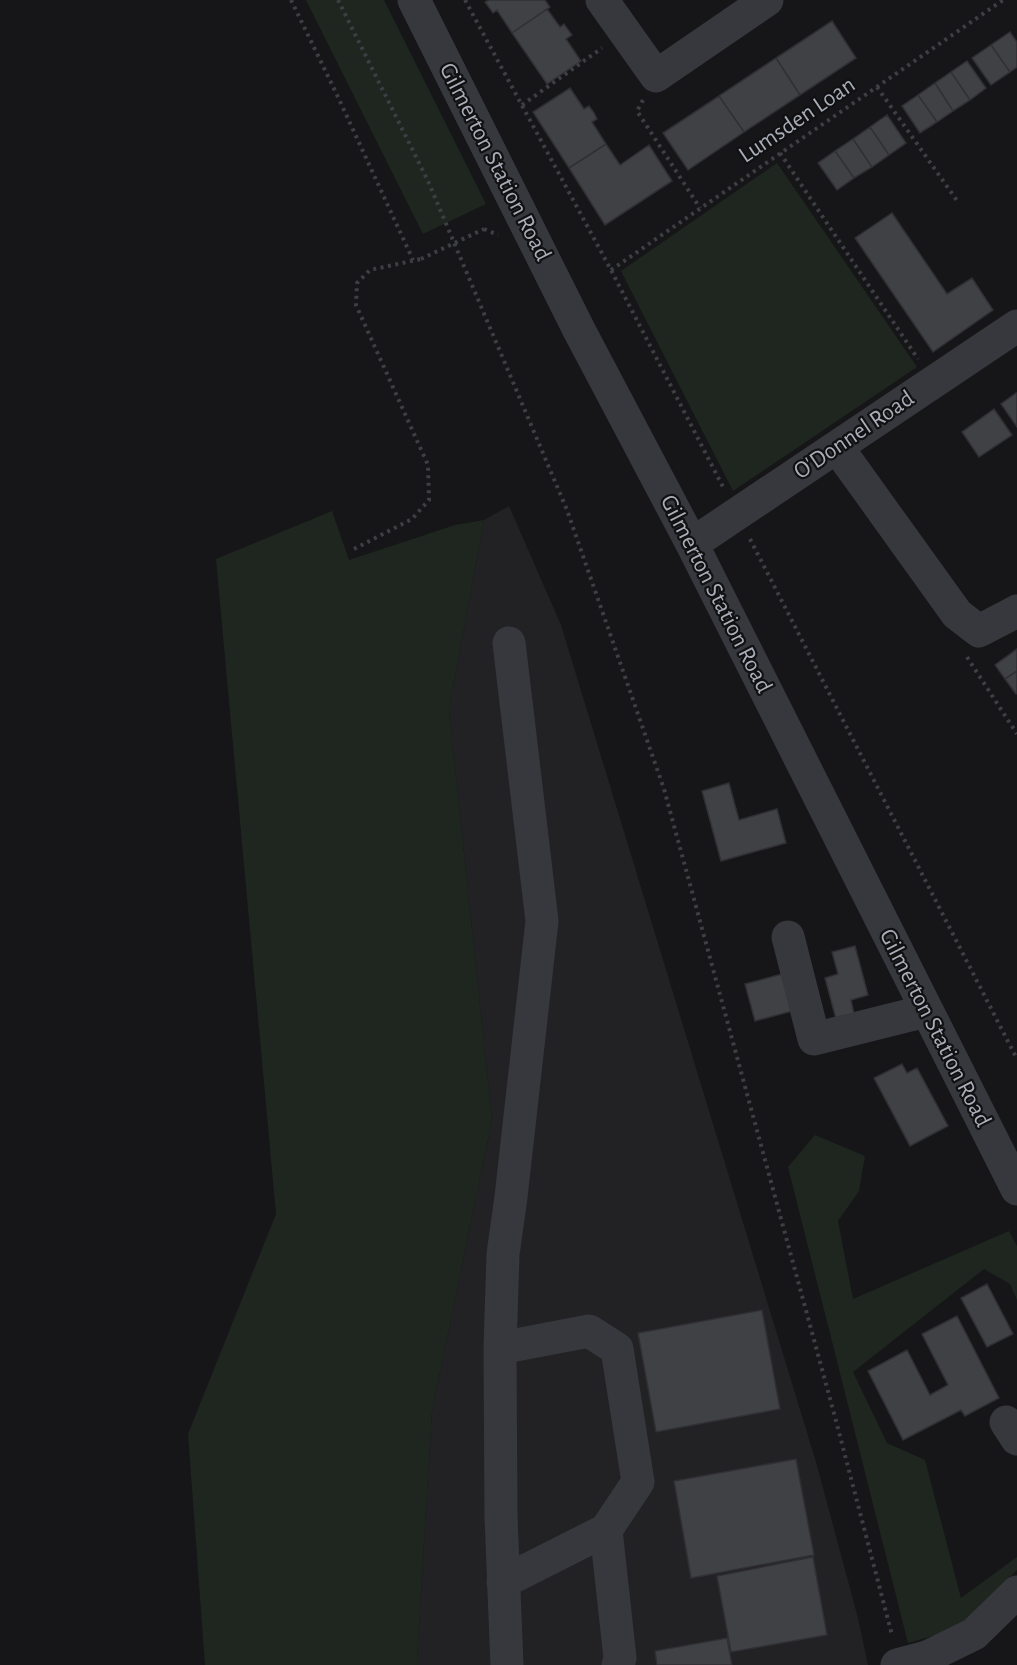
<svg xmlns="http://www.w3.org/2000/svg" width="1017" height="1665" font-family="'Alegreya Sans',sans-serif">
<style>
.built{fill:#222225}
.green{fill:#1e261f}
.building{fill:#404145;stroke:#303034;stroke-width:1.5}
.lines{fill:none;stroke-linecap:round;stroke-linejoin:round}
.path{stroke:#3d3f44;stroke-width:4;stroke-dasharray:3 4.5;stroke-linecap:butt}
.minor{stroke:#37383d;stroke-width:33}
.path-bridge{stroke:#3d3f44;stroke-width:4;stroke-dasharray:3 4.5;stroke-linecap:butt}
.minor-bridge{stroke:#37383d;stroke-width:33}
.labels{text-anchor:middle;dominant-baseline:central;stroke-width:4.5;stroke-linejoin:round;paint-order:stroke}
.street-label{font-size:24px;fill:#a8adb8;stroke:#111113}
</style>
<rect width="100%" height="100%" fill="#161618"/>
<path class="built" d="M509 506 561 625 816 1462 858 1618 868 1665H418L417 1658 432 1411 492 1120 449 710 484 520Z"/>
<path class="green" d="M306 0H384L486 204 423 234Z
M777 163 917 367 733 491 621 271Z
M332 511 349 560 455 525 484 520 449 710 492 1120 432 1411 417 1658 418 1665H205L188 1434 276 1214 216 559Z
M815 1135 865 1156 859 1191 838 1221 853 1299 1009 1231 1017 1246V1300L1010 1284 984 1269 853 1372 887 1443 925 1460 961 1598 1017 1557V1570L957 1629 908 1643 788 1167Z"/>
<path class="building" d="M489 0H545L550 7 512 33 497 10 493 13 485 2Z
M547 9 560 27 564 24 572 35 566 39 581 61 547 84 512 33Z
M832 21 856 58 800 95 776 58Z
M1010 32 1017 42V67L1010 72 991 45Z
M991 45 1010 72 991 85 972 58Z
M776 58 800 95 744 132 719 96Z
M967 61 986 88 970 100 951 72Z
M951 72 970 100 953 111 935 83Z
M935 83 953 111 937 122 918 95Z
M570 88 584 109 589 106 594 113 597 119 592 122 606 144 569 168 533 112Z
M918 95 937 122 920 133 902 106Z
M719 96 744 132 688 170 663 133Z
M887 115 906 143 889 155 870 127Z
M870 127 889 155 872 167 853 139Z
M853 139 872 167 854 178 835 151Z
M606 144 620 165 649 145 672 181 605 225 569 168Z
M835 151 854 178 837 190 818 163Z
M892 213 947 294 972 278 993 310 933 352 855 238Z
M1016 393H1017V427L1001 404Z
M994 409 1012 435 979 457 962 432Z
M1017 649V671L1005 679 995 665Z
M1017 671V693L1016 694 1005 679Z
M729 783 739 820 777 809 786 843 721 861 702 791Z
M855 946 868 995 851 1000 854 1014 836 1019 825 978 838 974 832 952Z
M786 973 796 1010 755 1021 745 984Z
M902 1064 907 1073 917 1068 948 1126 910 1146 874 1078Z
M987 1284 1013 1334 987 1347 961 1298Z
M762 1310 780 1409 656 1432 638 1333Z
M957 1316 999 1398 965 1416 961 1410 903 1440 868 1371 907 1350 930 1395 948 1385 922 1334Z
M796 1459 814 1555 691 1578 674 1481Z
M813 1557 827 1635 731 1652 717 1576Z
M727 1638 732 1665H657L655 1651Z"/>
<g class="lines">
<path class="path" d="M291 0 338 97 413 260
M338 0 428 181 567 510 664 789 835 1417 892 1635
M465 0 611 270 723 487
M877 87 958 202
M643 100 637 111 700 208
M522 105 602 48
M780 153 918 359
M484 229 498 235
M611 270 1003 0
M750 539 1017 1059
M354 549 412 519 429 500 428 465 356 305 357 283 370 270 421 259
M967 657 1017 734"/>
<path class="minor" d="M414 0 579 330 692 544 1017 1189
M602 0 656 76 767 0
M837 447 957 614 979 631 1017 611
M692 544 1017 326
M788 937 814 1039 926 1011
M500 1348 589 1331 617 1349 638 1482 606 1530 503 1582
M1006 1422 1017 1439
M606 1530 620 1658 618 1665
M927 1657 974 1634 1017 1592
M507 1665 501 1517 500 1348 503 1254 511 1197 542 921 509 643"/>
<path class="path-bridge" d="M421 259 484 229"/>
<path class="minor-bridge" d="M897 1665 927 1657"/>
</g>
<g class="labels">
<g class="street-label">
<text transform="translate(797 120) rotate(-34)">Lumsden Loan</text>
<text transform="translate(495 162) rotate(63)">Gilmerton Station Road</text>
<text transform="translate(854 435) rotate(-34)">O'Donnel Road</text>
<text transform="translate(716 594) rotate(63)">Gilmerton Station Road</text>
<text transform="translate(935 1028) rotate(63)">Gilmerton Station Road</text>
</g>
</g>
</svg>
